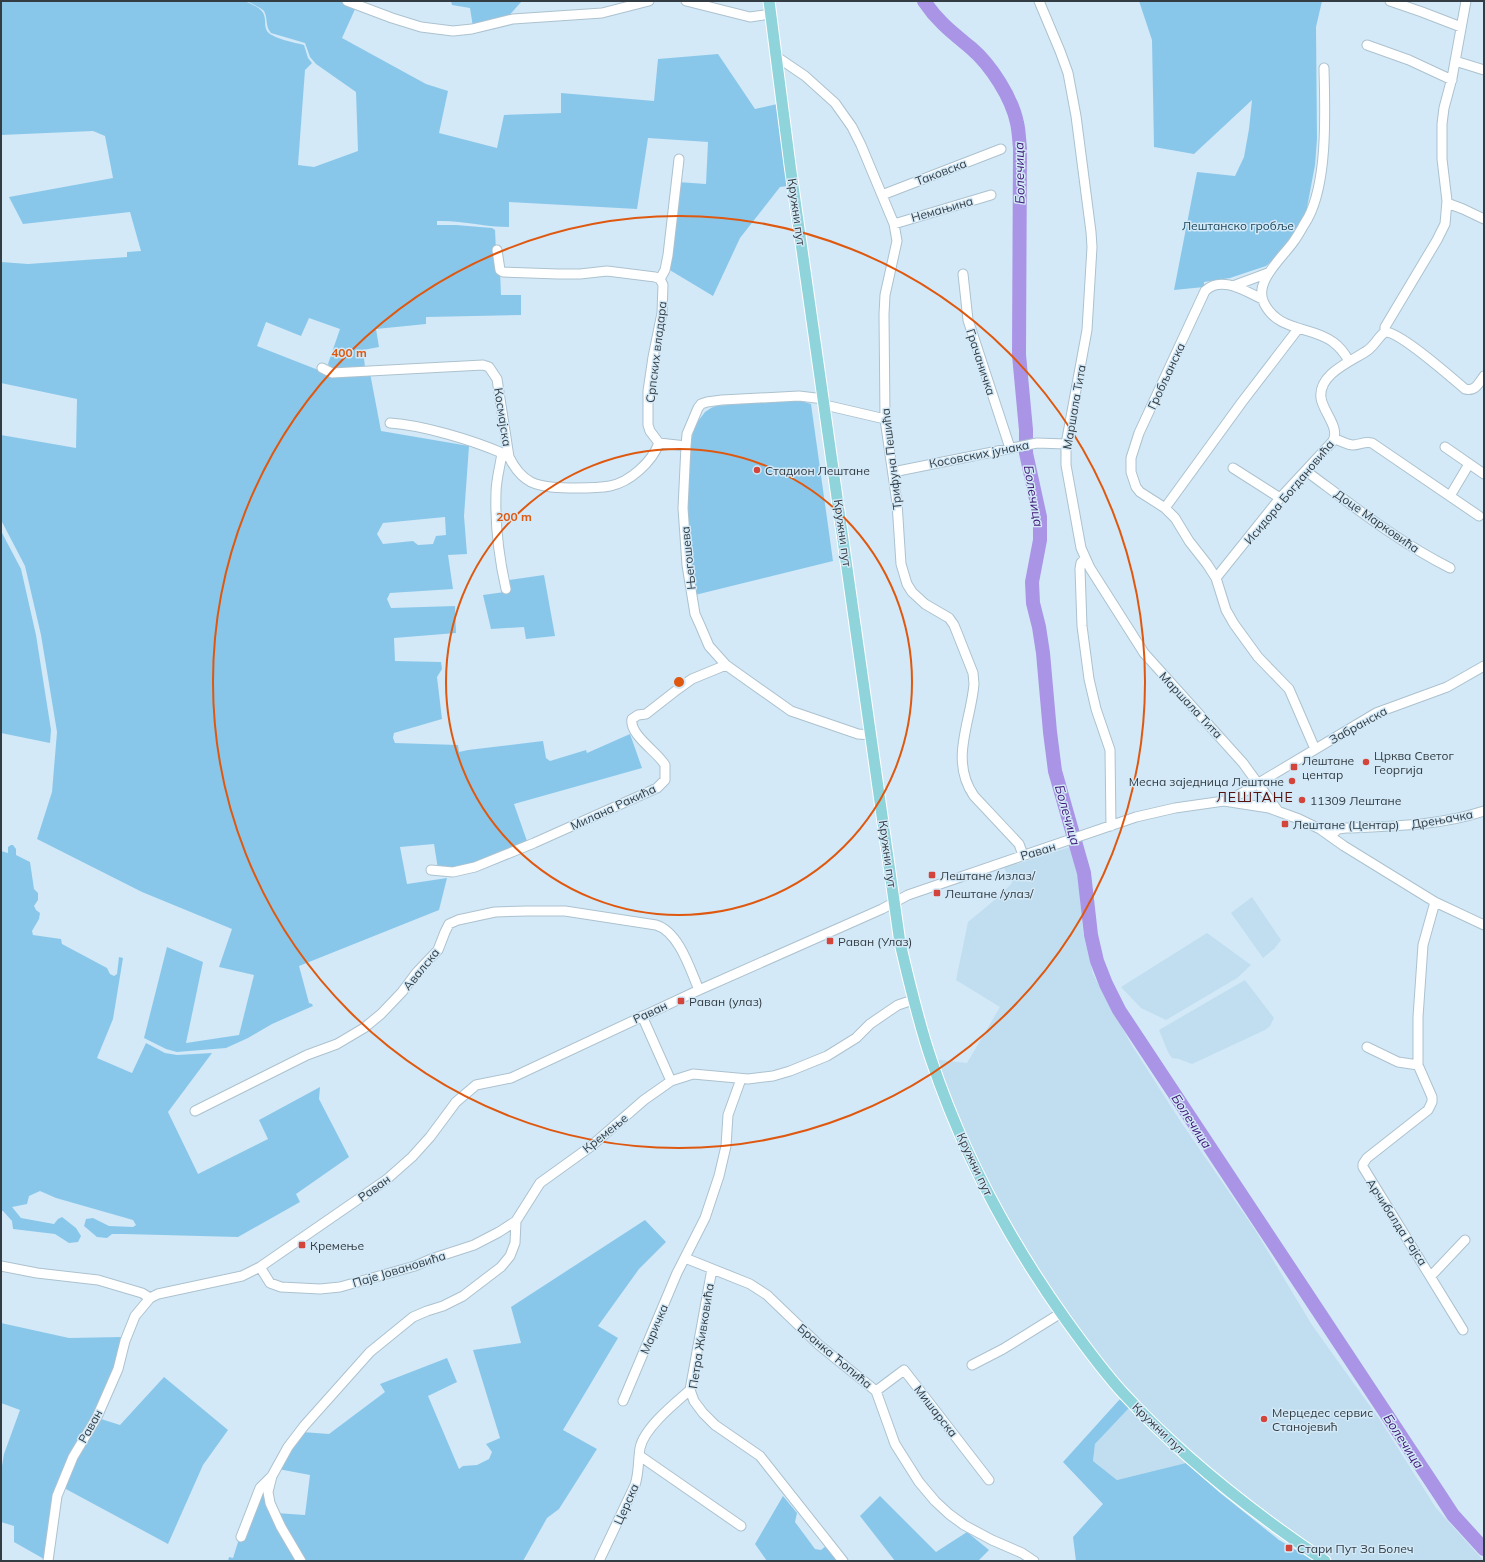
<svg xmlns="http://www.w3.org/2000/svg" width="1485" height="1562" font-family="Mulish,sans-serif">
<style>
.built{fill:#c0deef}
.green{fill:#89c7ea;fill-rule:evenodd}
.lines{fill:none;stroke-linecap:round;stroke-linejoin:round}
.river{stroke:#a994e6;stroke-width:14}
.minor-casing{stroke:#acc2cf;stroke-width:11}
.major-casing{stroke:#fff;stroke-width:13}
.minor{stroke:#fff;stroke-width:9}
.major{stroke:#8fd4da;stroke-width:11}
.ring{fill:none;stroke:#df580f;stroke-width:2}
.poi-dot{fill:#d3453b;stroke:#d3e9f7;stroke-width:1.5}
.labels{text-anchor:middle;dominant-baseline:central;stroke-width:3;stroke-linejoin:round;paint-order:stroke}
.street-label{font-size:12px;fill:#333c42;stroke:#d3e9f7}
.park-label{font-size:12px;fill:#1c465c;stroke:#d3e9f7}
.poi-label{font-size:12px;fill:#333c42;stroke:#d3e9f7;text-anchor:start}
.water-label{font-size:13px;font-style:italic;fill:#3d1675;stroke:#d3e9f7}
.quarter-label{font-size:14px;letter-spacing:1px;fill:#56120e;stroke:#d3e9f7}
.centre{fill:#df580f;stroke:#d3e9f7;stroke-width:2}
.ring-label{font-size:12px;text-anchor:middle;font-weight:bold;fill:#df580f;stroke:#d3e9f7;stroke-width:3;stroke-linejoin:round;paint-order:stroke}
</style>
<rect width="100%" height="100%" fill="#d3e9f7"/>
<path class="built" d="M1070 847 1079 882 1083 933 1093 974 1131 1044 1181 1122 1255 1230 1312 1325 1380 1420 1436 1508 1484 1561H1330L1291 1534 1194 1457 1125 1389 1100 1361 1045 1283 992 1195 931 1059 967 1063 1000 1007 956 980 968 922 997 898 1012 883 1004 868Z
M1252 897 1281 940 1275 948 1263 958 1231 913Z
M1207 933 1251 965 1237 978 1166 1020 1141 1008 1121 987Z
M1245 980 1274 1018 1270 1026 1265 1030 1192 1064 1179 1059 1172 1058 1168 1052 1159 1030Z
M1129 1408 1186 1463 1117 1480 1093 1461 1095 1444Z"/>
<path class="green" d="M1 1H245C251 4 262 8 264 15 266 20 264 26 267 31 271 38 296 43 304 45L308 58 312 63 305 70 298 165 314 167 358 151 356 92 316 64 310 57 305 43 271 33C265 27 268 18 264 11 260 7 252 4 247 1H342L356 7 342 38 426 84 448 91 439 133 497 148 504 115 561 113V93L654 101 658 59 718 54 755 109 777 104 788 186 780 187 740 238 713 296 668 269 678 182 706 184 708 142 648 138 637 209 509 202V227C485 227 461 220 437 221V225H456L492 228 495 230 496 250 500 271 501 295H521V315L426 317V324L376 329 379 347 363 350 365 367 332 369 328 364 340 329 309 318 301 336 266 322 257 346 331 375 370 373 381 431 469 446 464 516 467 554 448 555 453 589 390 593 387 599 391 608 455 606 456 633 394 638 395 661 441 662 442 669 437 677 442 719 394 733 393 738 395 743 458 745 459 752 468 750 543 741 546 758 550 761 586 750 587 753 630 734 642 768 514 804 528 844 459 869H438L434 844 400 847 407 884 447 878 439 910 299 966 309 1003 312 1004 313 1006 272 1024 248 1038 226 1048 177 1052 166 1049 144 1038 167 947 203 962 186 1043 239 1035 254 975 219 967 232 929 142 892 37 839 52 792 57 732 41 635 25 566 1 520V435L76 448 77 399 1 383V262L28 264 127 257V252L141 251 130 212 23 224 9 197 113 178 105 136 93 131 1 135ZM445 517 446 535 436 536 433 544 418 545 413 541 383 544 377 534 383 523Z
M451 1H522L505 20 473 27 470 8 452 5Z
M1139 1H1322L1316 27 1317 139 1315 165 1306 213 1300 227 1280 254 1266 266 1230 278 1204 282V287L1174 290 1197 172 1235 176 1244 157 1249 129 1252 100 1194 154 1154 147 1152 40Z
M795 399 811 404 833 561 695 595 687 537 688 452 695 425 705 412 711 408 716 406Z
M1 531 21 569 36 635 51 730 50 743 1 733Z
M544 575 555 636 526 639 524 627 491 629 483 595 511 591 509 580Z
M11 845H13L16 849V855L30 862 34 889 38 893V900L34 906 36 910 40 913 39 919 32 931 33 935 61 939 62 944 107 968 110 974 114 976 117 974 119 957 123 958 113 1019 97 1058 132 1073 146 1043 165 1053 177 1055 212 1053 168 1112 198 1174 268 1139 259 1120 320 1087 319 1099 349 1157 296 1194 300 1202 238 1237 124 1234H112L107 1238 97 1237 84 1226 86 1219 93 1218 109 1226 133 1227 136 1225 133 1220 56 1198 40 1191 29 1196 27 1204 12 1207 21 1218 54 1224 58 1219 62 1217 76 1228 81 1236 78 1242 69 1243 55 1234 13 1229 12 1221 3 1211H1V851L8 853V847Z
M645 1220 666 1242 639 1269 598 1326 618 1338 563 1430 597 1449 559 1509 547 1518 523 1561H302L276 1513 305 1515 310 1475 278 1469 302 1432 329 1434 385 1392 380 1384 447 1358 457 1382 428 1396 459 1469 463 1466 477 1465 489 1459 492 1452 486 1444 500 1438 473 1350 521 1343 511 1307Z
M1 1323 69 1338 122 1337 113 1372 93 1415 70 1455 44 1559 14 1542V1526L1 1522V1472L4 1454 20 1410 1 1403Z
M164 1377 228 1430 203 1465 168 1544 64 1488 76 1459 101 1419 120 1425Z
M1120 1399 1129 1408 1095 1444 1093 1461 1117 1480 1186 1463 1219 1492 1279 1540 1314 1561H1076L1073 1537 1103 1504 1063 1462Z
M262 1488 267 1489 299 1561H228L229 1557 233 1558 239 1539Z
M783 1496 797 1513 795 1522 815 1549 821 1550 826 1546 838 1561H767L755 1544Z
M880 1496 936 1552 967 1532 989 1550 978 1561H895L860 1516Z"/>
<g class="lines">
<path class="river" d="M924 1C938 22 953 33 971 48 991 65 1012 98 1017 123 1019 131 1019 140 1020 148L1019 355 1026 430V453L1040 517V540L1032 582 1033 603 1039 627 1043 653 1050 732 1055 771 1084 873 1091 935 1097 961 1106 984 1119 1010 1440 1495 1453 1515 1484 1549"/>
<g class="minor-casing">
<path id="minor" d="M347 1 392 18 421 27 453 31 472 29 513 19 602 13 649 1
M686 1 750 17 771 14
M1039 1 1060 51 1068 73 1076 116 1091 232 1092 247 1087 330 1066 444V465L1081 548 1090 568 1144 653 1243 763 1278 811
M1390 1 1422 12 1461 27
M1367 45 1409 60 1452 80
M777 57 805 76 835 103 852 127 861 145 894 224 897 241 885 295 884 314 885 419 897 503 901 564 907 584 912 592 925 604 949 618 954 625 973 673 974 684C971 722 949 760 974 796L1019 844 1023 855
M1455 61 1484 70
M1324 68C1325 111 1328 180 1308 218 1303 226 1299 234 1294 241 1283 257 1253 282 1264 303 1278 332 1312 326 1333 342 1340 347 1345 354 1349 361
M882 195 1001 149
M1447 203 1463 209 1484 219
M894 224 991 195
M497 250 500 270 503 272 558 274H580L607 271 655 277 660 279 663 285 662 313 653 357 648 391V425L650 431 659 443 686 446
M963 274 968 320 1010 448
M660 279 665 270 668 255 679 159
M1233 286 1268 273
M1262 299C1245 291 1221 275 1205 291L1139 433 1131 458V472L1136 487 1140 492 1165 508 1175 518 1189 541 1207 564 1216 578 1226 610 1234 624 1258 657 1289 689 1315 749
M1385 332C1399 331 1452 378 1465 389 1475 392 1479 383 1484 376
M322 368 332 373 483 365 489 367 497 379 509 457C514 467 521 477 531 482 544 488 562 488 576 488 587 488 599 488 610 486 630 482 652 462 659 443
M824 399 799 396 722 400 707 402 701 404 698 408 687 434 686 446 683 508 687 565 695 614 700 625 709 646 726 665 791 711 858 734 871 735
M825 405 885 419
M390 423C422 425 472 440 502 453
M1334 439C1340 440 1347 445 1353 445 1360 445 1364 441 1372 443L1479 516
M1445 447 1484 474
M1233 468 1280 498
M1306 471C1352 505 1398 542 1450 568
M893 472 1037 443 1066 444
M1450 496 1469 464
M1165 508 1242 402 1298 329
M1085 559 1081 563 1080 569 1082 626 1089 679 1096 709 1110 750 1111 826
M1216 578 1280 498 1333 441C1340 427 1323 412 1321 398 1318 373 1353 361 1368 350 1375 345 1378 337 1385 332V327L1437 240 1445 224 1447 201 1442 159V124L1444 108 1452 78 1466 1
M506 589C499 558 495 525 496 493 496 480 500 467 502 453L509 457
M1225 801 1242 793 1376 713 1447 687 1484 666
M1330 836 1338 829 1346 828C1394 826 1438 826 1484 811
M431 870 453 872 475 867 534 843 657 788 665 780V765C658 752 629 735 632 719L638 715 646 714 678 689 692 679 726 665
M1435 902 1423 945 1418 1017V1065L1432 1097V1102L1428 1110 1367 1158 1363 1164V1167L1463 1330
M642 1016 671 1081
M1367 1047 1398 1062 1418 1065
M195 1111 307 1055 337 1044 364 1028 381 1014 402 992 417 972 438 950 445 932 449 924 458 920 495 912 527 911H565L656 925C679 932 690 969 699 990
M685 1258 750 1284 767 1295 819 1345 876 1391 895 1444 919 1482 935 1501 949 1514 964 1525 992 1540 1022 1553 1034 1561
M1 1266 37 1273 98 1280 142 1293 150 1298
M260 1267 270 1283 281 1287 320 1289 340 1287 415 1266 431 1259 474 1245 499 1232 516 1221
M712 1269 690 1390 694 1401 703 1413 715 1425 760 1456 843 1561
M1431 1276 1465 1240
M972 1365 1003 1349 1061 1313
M876 1391 904 1370 989 1480
M623 1401 677 1273 705 1218 719 1176 726 1146 728 1115 741 1079
M640 1456 741 1526
M241 1537 260 1488 272 1476
M48 1561 57 1496 73 1457 97 1417 118 1369 125 1341 135 1316 150 1298 158 1294 242 1276 260 1267 386 1180 412 1157 430 1137 456 1102 476 1085 511 1078 699 990 882 909 908 895 1136 817 1175 808 1224 801 1269 808 1299 819 1320 829 1344 846 1435 902 1484 925
M301 1561 281 1527 270 1503 268 1492 272 1476 288 1447 304 1426 370 1352 413 1317 427 1311 443 1306 463 1296 501 1267 510 1256 515 1243 516 1221 540 1183 590 1147 644 1100 671 1081 693 1074 748 1079 773 1076 790 1071 827 1056 856 1038 870 1024 889 1011 898 1005 913 1000
M599 1561 635 1485C639 1473 638 1461 640 1448 644 1428 675 1403 690 1390"/>
</g>
<g class="major-casing">
<path id="major" d="M769 1 790 165 900 943C909 982 918 1021 931 1059 962 1152 1009 1240 1066 1320 1084 1345 1102 1370 1123 1393 1183 1458 1252 1512 1325 1561"/>
</g>
<use href="#minor" class="minor"/>
<use href="#major" class="major"/>
</g>
<g class="ring">
<circle cx="679" cy="682" r="233"/>
<circle cx="679" cy="682" r="466"/>
</g>
<g class="poi-dot">
<circle cx="757" cy="470" r="4"/>
<circle cx="1366" cy="762" r="4"/>
<rect x="1290" y="763" width="8" height="8" rx="2"/>
<circle cx="1292" cy="781" r="4"/>
<circle cx="1302" cy="800" r="4"/>
<rect x="1281" y="820" width="8" height="8" rx="2"/>
<rect x="928" y="871" width="8" height="8" rx="2"/>
<rect x="933" y="889" width="8" height="8" rx="2"/>
<rect x="826" y="937" width="8" height="8" rx="2"/>
<rect x="677" y="997" width="8" height="8" rx="2"/>
<rect x="298" y="1241" width="8" height="8" rx="2"/>
<circle cx="1264" cy="1419" r="4"/>
<rect x="1285" y="1544" width="8" height="8" rx="2"/>
</g>
<g class="labels">
<g class="street-label">
<text transform="translate(941 172) rotate(-21)">Таковска</text>
<text transform="translate(942 209) rotate(-16)">Немањина</text>
<text transform="translate(797 212) rotate(82)">Кружни пут</text>
<text transform="translate(656 352) rotate(-83)">Српских владара</text>
<text transform="translate(981 362) rotate(72)">Грачаничка</text>
<text transform="translate(1166 376) rotate(-65)">Гробљанска</text>
<text transform="translate(1074 407) rotate(-80)">Маршала Тита</text>
<text transform="translate(503 417) rotate(81)">Космајска</text>
<text transform="translate(979 454) rotate(-11)">Косовских јунака</text>
<text transform="translate(891 459) rotate(-97)">Трифуна Пешића</text>
<text transform="translate(1289 492) rotate(-50)">Исидора Богдановића</text>
<text transform="translate(1377 521) rotate(35)">Доце Марковића</text>
<text transform="translate(843 533) rotate(82)">Кружни пут</text>
<text transform="translate(688 558) rotate(-96)">Његошева</text>
<text transform="translate(1191 705) rotate(47)">Маршала Тита</text>
<text transform="translate(1358 725) rotate(-29)">Забранска</text>
<text transform="translate(613 807) rotate(-25)">Милана Ракића</text>
<text transform="translate(1442 819) rotate(-10)">Дрењачка</text>
<text transform="translate(1038 851) rotate(-17)">Раван</text>
<text transform="translate(888 854) rotate(82)">Кружни пут</text>
<text transform="translate(421 969) rotate(-51)">Авалска</text>
<text transform="translate(650 1012) rotate(-25)">Раван</text>
<text transform="translate(605 1133) rotate(-39)">Кремење</text>
<text transform="translate(975 1164) rotate(65)">Кружни пут</text>
<text transform="translate(374 1188) rotate(-36)">Раван</text>
<text transform="translate(1397 1222) rotate(57)">Арчибалда Рајса</text>
<text transform="translate(399 1269) rotate(-17)">Паје Јовановића</text>
<text transform="translate(654 1329) rotate(-67)">Маричка</text>
<text transform="translate(701 1336) rotate(-81)">Петра Живковића</text>
<text transform="translate(835 1356) rotate(40)">Бранка Ћопића</text>
<text transform="translate(936 1411) rotate(52)">Мишарска</text>
<text transform="translate(90 1426) rotate(-61)">Раван</text>
<text transform="translate(1159 1428) rotate(44)">Кружни пут</text>
<text transform="translate(626 1504) rotate(-66)">Церска</text>
</g>
<g class="park-label">
<text x="1238" y="225">Лештанско гробље</text>
</g>
<g class="poi-label">
<text x="765" y="470">Стадион Лештане</text>
<text x="1374" y="755">Црква Светог<tspan x="1374" dy="14">Георгија</tspan></text>
<text x="1302" y="760">Лештане<tspan x="1302" dy="14">центар</tspan></text>
<text x="1284" y="781" text-anchor="end">Месна заједница Лештане</text>
<text x="1310" y="800">11309 Лештане</text>
<text x="1293" y="824">Лештане (Центар)</text>
<text x="940" y="875">Лештане /излаз/</text>
<text x="945" y="893">Лештане /улаз/</text>
<text x="838" y="941">Раван (Улаз)</text>
<text x="689" y="1001">Раван (улаз)</text>
<text x="310" y="1245">Кремење</text>
<text x="1272" y="1412">Мерцедес сервис<tspan x="1272" dy="14">Станојевић</tspan></text>
<text x="1297" y="1548">Стари Пут За Болеч</text>
</g>
<g class="water-label">
<text transform="translate(1019 173) rotate(-91)">Болечица</text>
<text transform="translate(1034 496) rotate(80)">Болечица</text>
<text transform="translate(1068 815) rotate(74)">Болечица</text>
<text transform="translate(1192 1121) rotate(57)">Болечица</text>
<text transform="translate(1404 1441) rotate(57)">Болечица</text>
</g>
<g class="quarter-label">
<text x="1255" y="797">ЛЕШТАНЕ</text>
</g>
</g>
<circle cx="679" cy="682" r="6" class="centre"/>
<g class="ring-label">
<text x="349" y="357">400 m</text>
<text x="514" y="521">200 m</text>
</g>
<rect width="1485" height="1562" fill="none" stroke="#333c42" stroke-width="4"/>
</svg>
